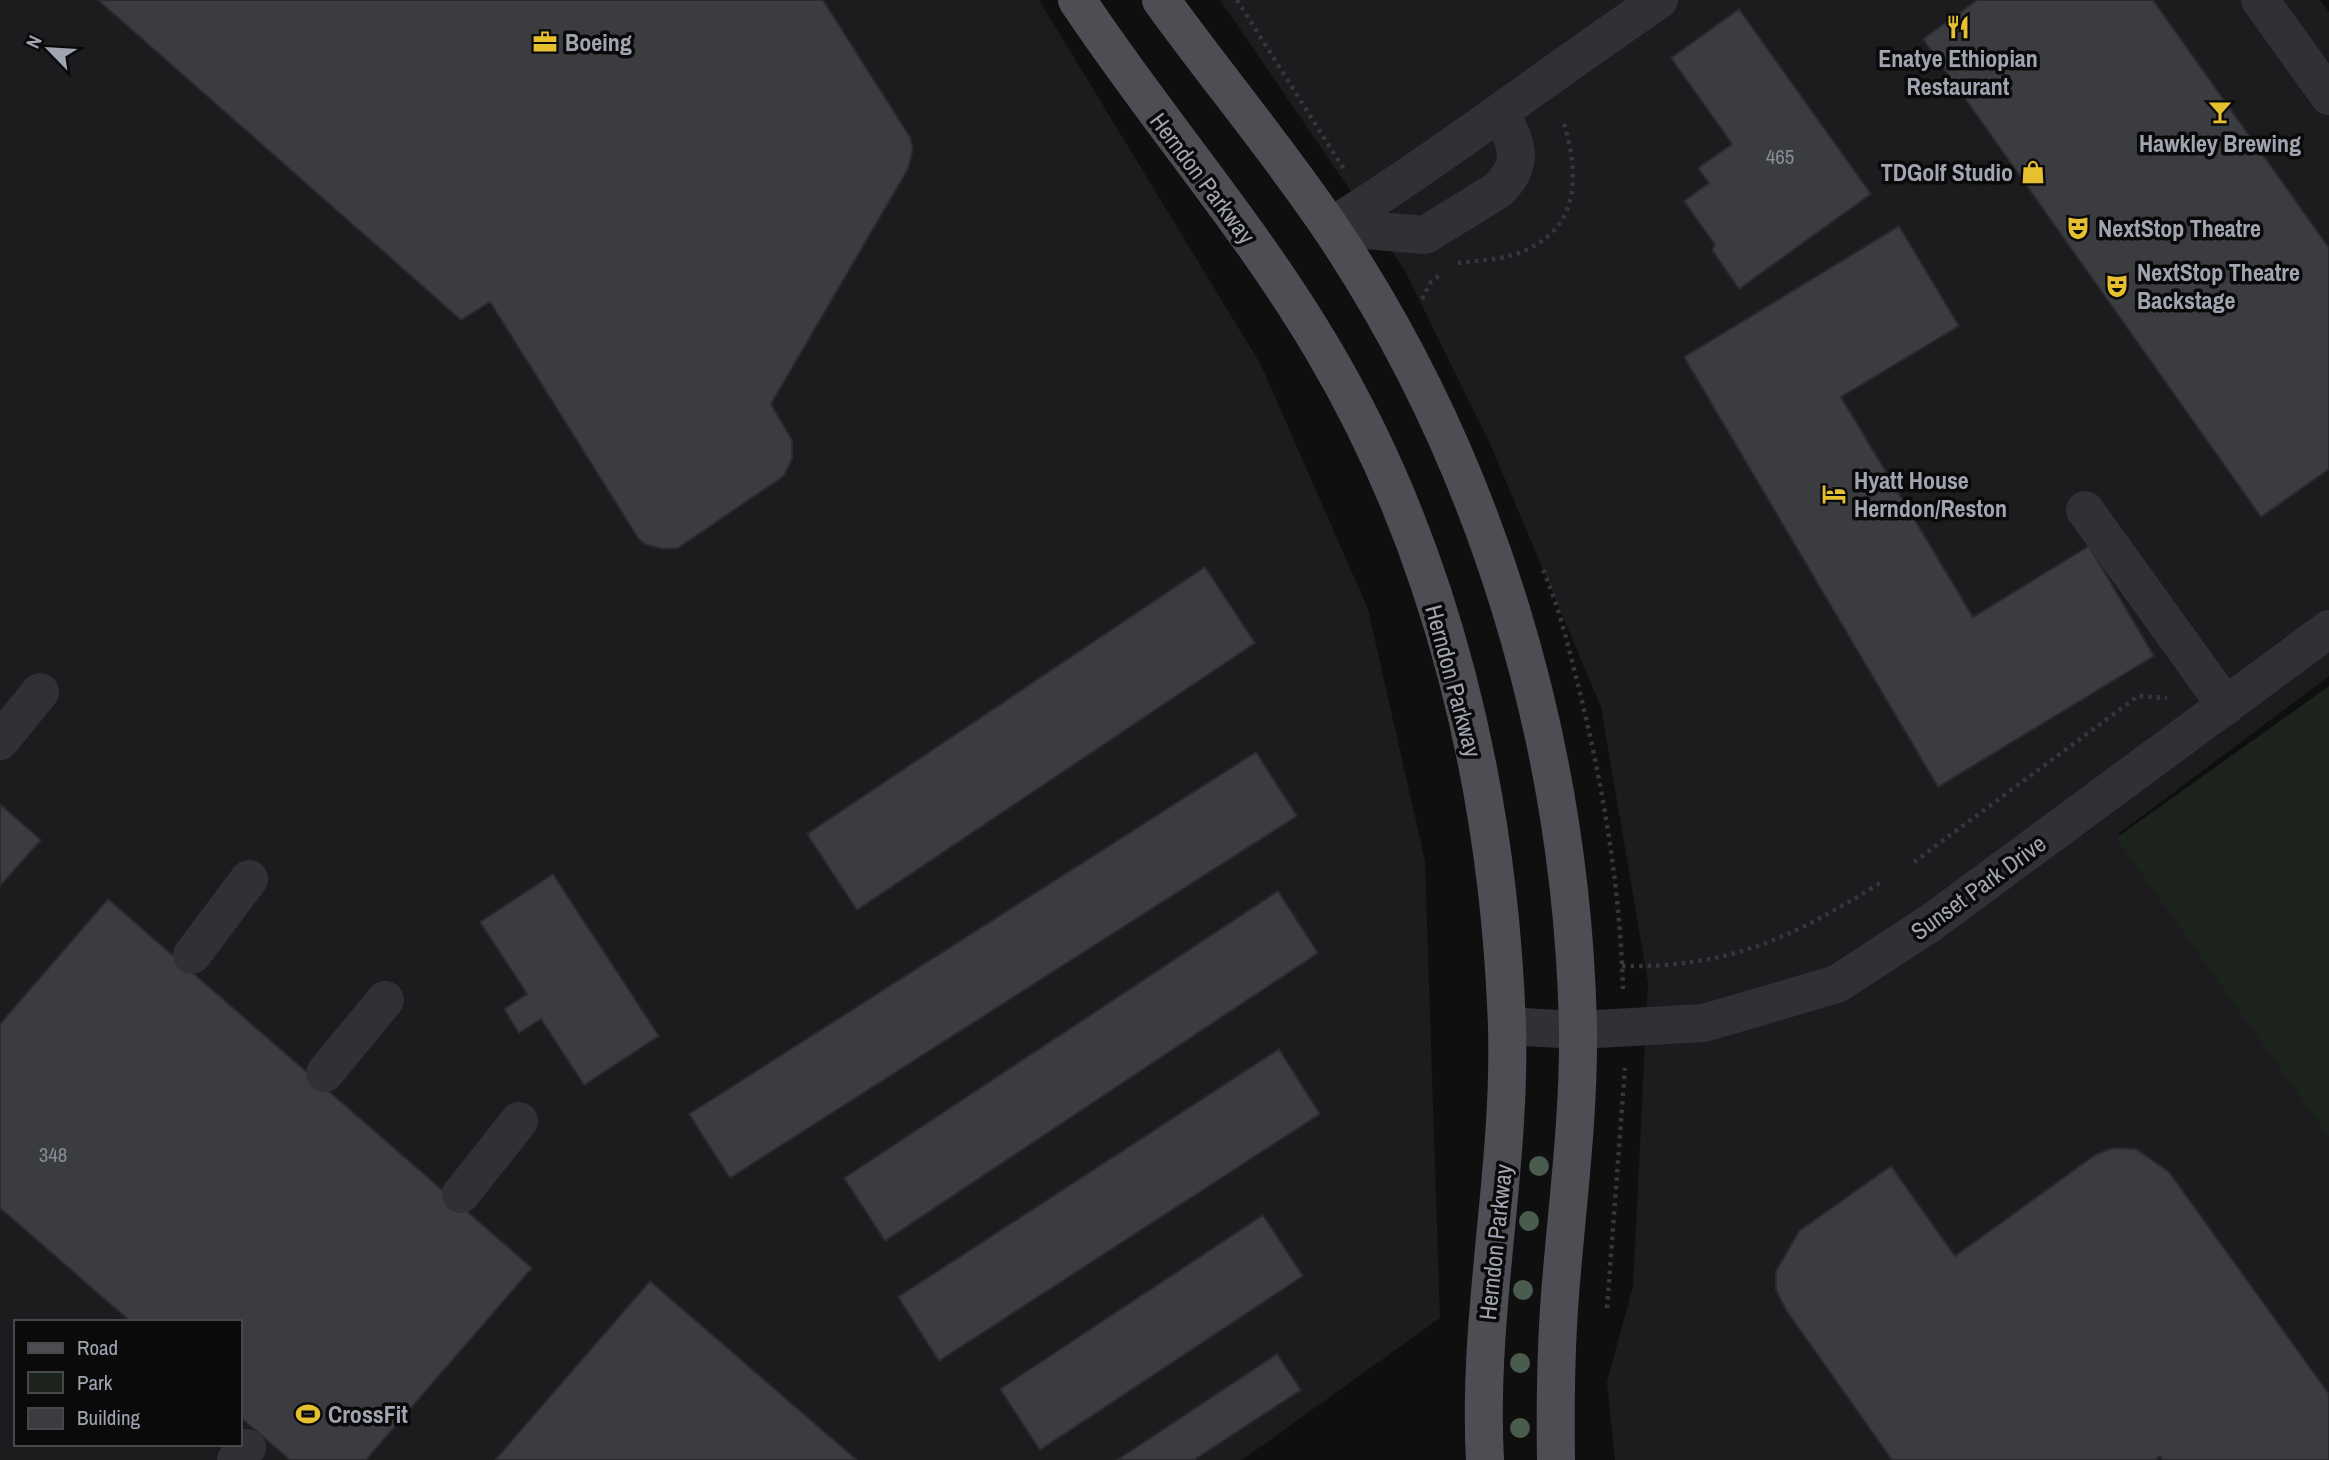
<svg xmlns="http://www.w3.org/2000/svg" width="2329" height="1460" font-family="'Archivo Narrow',sans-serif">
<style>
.built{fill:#1c1b1d;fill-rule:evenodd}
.green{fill:#1c231d}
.building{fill:#3b3c40;stroke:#2a292c;stroke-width:2}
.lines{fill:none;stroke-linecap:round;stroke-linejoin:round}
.path{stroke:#36373c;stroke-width:4.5;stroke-dasharray:3.5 5;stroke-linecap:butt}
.minor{stroke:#303135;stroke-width:38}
.major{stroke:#4d4d54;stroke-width:38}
.tree{fill:#495c4d}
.labels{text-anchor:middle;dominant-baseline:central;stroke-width:7;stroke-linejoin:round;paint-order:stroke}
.number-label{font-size:21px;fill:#888a95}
.poi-label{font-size:24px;font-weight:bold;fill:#a1a4b1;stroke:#0a0a0b;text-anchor:start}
.street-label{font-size:24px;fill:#a1a4b1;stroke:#0a0a0b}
</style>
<rect width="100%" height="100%" fill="#0f0f10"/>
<path class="built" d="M0 0H1039L1261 365 1368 609 1425 861 1440 1318 1242 1460H0ZM16 1322H240V1444H16Z
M1220 0H2320L2329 12V676L2118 834 2329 1124V1460H1615L1607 1382 1633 1286 1648 983 1601 707 1491 446 1404 269Z"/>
<path class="green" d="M2329 686V1137L2116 838Z"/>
<path class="building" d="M98 0H823L910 137 913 149 908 169 771 404 792 440V459L784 476 678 548 663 549 644 544 638 538 490 302 461 320Z
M1977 0H2153L2329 248V469L2261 517 1923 39Z
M1739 9 1871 194 1739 289 1712 250 1715 245 1684 201 1709 183 1698 168 1732 144 1671 58Z
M1899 226 1959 326 1841 397 1973 617 2089 546 2154 656 1938 787 1684 357Z
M1205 567 1255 643 857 910 807 834Z
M1256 752 1297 816 730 1178 689 1114Z
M0 804 41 840 0 886Z
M553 874 659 1036 584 1085 541 1019 519 1033 504 1009 527 994 480 922Z
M1278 891 1318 953 885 1241 844 1178Z
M108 899 532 1268 366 1460H290L240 1417V1322H131L0 1208V1024Z
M1279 1049 1320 1114 939 1361 898 1297Z
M2113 1148 2136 1149 2169 1172 2329 1394V1460H2163L2160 1456 2155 1460H1892L1786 1310 1776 1290V1271L1799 1231 1891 1166 1955 1256 2095 1155Z
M1263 1215 1303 1276 1040 1450 1000 1389Z
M650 1281 857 1460H495Z
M1277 1354 1301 1390 1194 1460H1117Z"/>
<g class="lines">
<path class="path" d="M1237 0 1345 171
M1458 263C1480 260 1506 260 1526 250 1583 224 1578 169 1563 120
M1422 299 1431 282 1442 273
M1543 570C1558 604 1567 641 1576 677 1602 779 1620 884 1623 989
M1914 862 2138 696 2167 698
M1622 966C1728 968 1792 938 1880 883
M1607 1308 1625 1068"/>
<path class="minor" d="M2260 0 2329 96
M1330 227C1443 157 1548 75 1659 0
M1330 227 1425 235 1498 190C1525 165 1518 141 1499 113
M2085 510 2226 706
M0 741 40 692
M192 955 249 879
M1507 1026 1578 1030 1704 1023 1837 984 1932 922 2329 629
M325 1073 385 1000
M461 1194 519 1121
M236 1460 247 1448"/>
<path class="major" d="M1077 0C1156 119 1250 226 1322 348 1443 551 1499 793 1507 1027 1511 1172 1477 1315 1485 1460
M1161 0C1216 76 1277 149 1330 227 1488 462 1572 746 1578 1028 1579 1110 1569 1190 1562 1271 1556 1334 1555 1397 1556 1460"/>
</g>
<g class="tree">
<circle cx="1539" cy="1166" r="10"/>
<circle cx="1529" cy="1221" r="10"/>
<circle cx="1523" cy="1290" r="10"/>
<circle cx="1520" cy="1363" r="10"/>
<circle cx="1520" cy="1428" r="10"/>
</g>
<defs>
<g id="restaurant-bare" transform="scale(1.89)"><path d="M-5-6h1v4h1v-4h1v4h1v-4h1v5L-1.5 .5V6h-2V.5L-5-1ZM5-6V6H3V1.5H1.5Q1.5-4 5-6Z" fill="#e7c030" stroke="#0a0a0b" stroke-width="2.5" paint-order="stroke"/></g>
<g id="office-bare" transform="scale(1.89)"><path d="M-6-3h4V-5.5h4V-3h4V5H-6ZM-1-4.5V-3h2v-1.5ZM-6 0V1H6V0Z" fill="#e7c030" stroke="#0a0a0b" stroke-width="2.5" paint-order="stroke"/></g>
<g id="bar-bare" transform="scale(1.89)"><path d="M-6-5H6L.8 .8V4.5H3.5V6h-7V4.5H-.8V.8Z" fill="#e7c030" stroke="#0a0a0b" stroke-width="2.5" paint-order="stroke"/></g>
<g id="shop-bare" transform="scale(1.89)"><path d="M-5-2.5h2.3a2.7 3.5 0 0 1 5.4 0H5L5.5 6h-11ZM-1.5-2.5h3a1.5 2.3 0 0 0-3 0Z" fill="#e7c030" stroke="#0a0a0b" stroke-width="2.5" paint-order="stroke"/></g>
<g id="theatre-bare" transform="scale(1.89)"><path d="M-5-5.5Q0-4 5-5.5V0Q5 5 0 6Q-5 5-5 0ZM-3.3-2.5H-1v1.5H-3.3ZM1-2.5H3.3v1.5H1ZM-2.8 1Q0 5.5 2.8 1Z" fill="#e7c030" stroke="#0a0a0b" stroke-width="2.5" paint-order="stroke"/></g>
<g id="hotel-bare" transform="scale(1.89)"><path d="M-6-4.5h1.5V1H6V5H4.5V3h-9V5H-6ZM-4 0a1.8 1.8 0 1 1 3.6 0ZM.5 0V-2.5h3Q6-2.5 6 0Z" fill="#e7c030" stroke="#0a0a0b" stroke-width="2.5" paint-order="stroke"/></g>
<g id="stadium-bare" transform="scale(1.89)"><path d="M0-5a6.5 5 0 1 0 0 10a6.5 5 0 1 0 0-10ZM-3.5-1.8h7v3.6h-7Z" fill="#e7c030" stroke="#0a0a0b" stroke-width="2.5" paint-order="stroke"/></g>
</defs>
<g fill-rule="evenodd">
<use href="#restaurant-bare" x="1958" y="27"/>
<use href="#office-bare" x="545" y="42"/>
<use href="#bar-bare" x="2220" y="112"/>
<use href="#shop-bare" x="2033" y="172"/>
<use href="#theatre-bare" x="2078" y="228"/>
<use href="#theatre-bare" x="2117" y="286"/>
<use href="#hotel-bare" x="1834" y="494"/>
<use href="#stadium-bare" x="308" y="1414"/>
</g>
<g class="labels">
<g class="number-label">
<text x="1780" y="156">465</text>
<text x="53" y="1154">348</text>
</g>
<g class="poi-label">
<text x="565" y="42">Boeing</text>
<text x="1958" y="58" text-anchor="middle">Enatye Ethiopian<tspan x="1958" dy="28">Restaurant</tspan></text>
<text x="2220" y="143" text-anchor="middle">Hawkley Brewing</text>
<text x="2013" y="172" text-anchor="end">TDGolf Studio</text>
<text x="2098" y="228">NextStop Theatre</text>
<text x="2137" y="272">NextStop Theatre<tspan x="2137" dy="28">Backstage</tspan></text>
<text x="1854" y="480">Hyatt House<tspan x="1854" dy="28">Herndon/Reston</tspan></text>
<text x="328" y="1414">CrossFit</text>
</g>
<g class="street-label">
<text transform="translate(1203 178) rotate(53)">Herndon Parkway</text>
<text transform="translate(1454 681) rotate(75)">Herndon Parkway</text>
<text transform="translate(1978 887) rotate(-36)">Sunset Park Drive</text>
<text transform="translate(1495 1242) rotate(-84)">Herndon Parkway</text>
</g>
</g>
<rect x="14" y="1320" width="228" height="126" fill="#0a0a0b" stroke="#46484d" stroke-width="2"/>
<rect x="28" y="1343" width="35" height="10" fill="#4d4d54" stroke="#46484d" stroke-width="2"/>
<text x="77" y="1355" font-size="21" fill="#a1a4b1">Road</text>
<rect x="28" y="1372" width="35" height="21" fill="#1c231d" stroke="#46484d" stroke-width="2"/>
<text x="77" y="1390" font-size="21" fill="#a1a4b1">Park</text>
<rect x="28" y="1408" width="35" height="21" fill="#3b3c40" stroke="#46484d" stroke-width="2"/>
<text x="77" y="1425" font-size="21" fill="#a1a4b1">Building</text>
<g transform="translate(49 49) rotate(295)" stroke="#0a0a0b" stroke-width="5" paint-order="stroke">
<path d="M0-5L12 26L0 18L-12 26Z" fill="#a1a4b1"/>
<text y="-10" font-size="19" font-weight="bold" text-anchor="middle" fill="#a1a4b1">N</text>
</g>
</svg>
